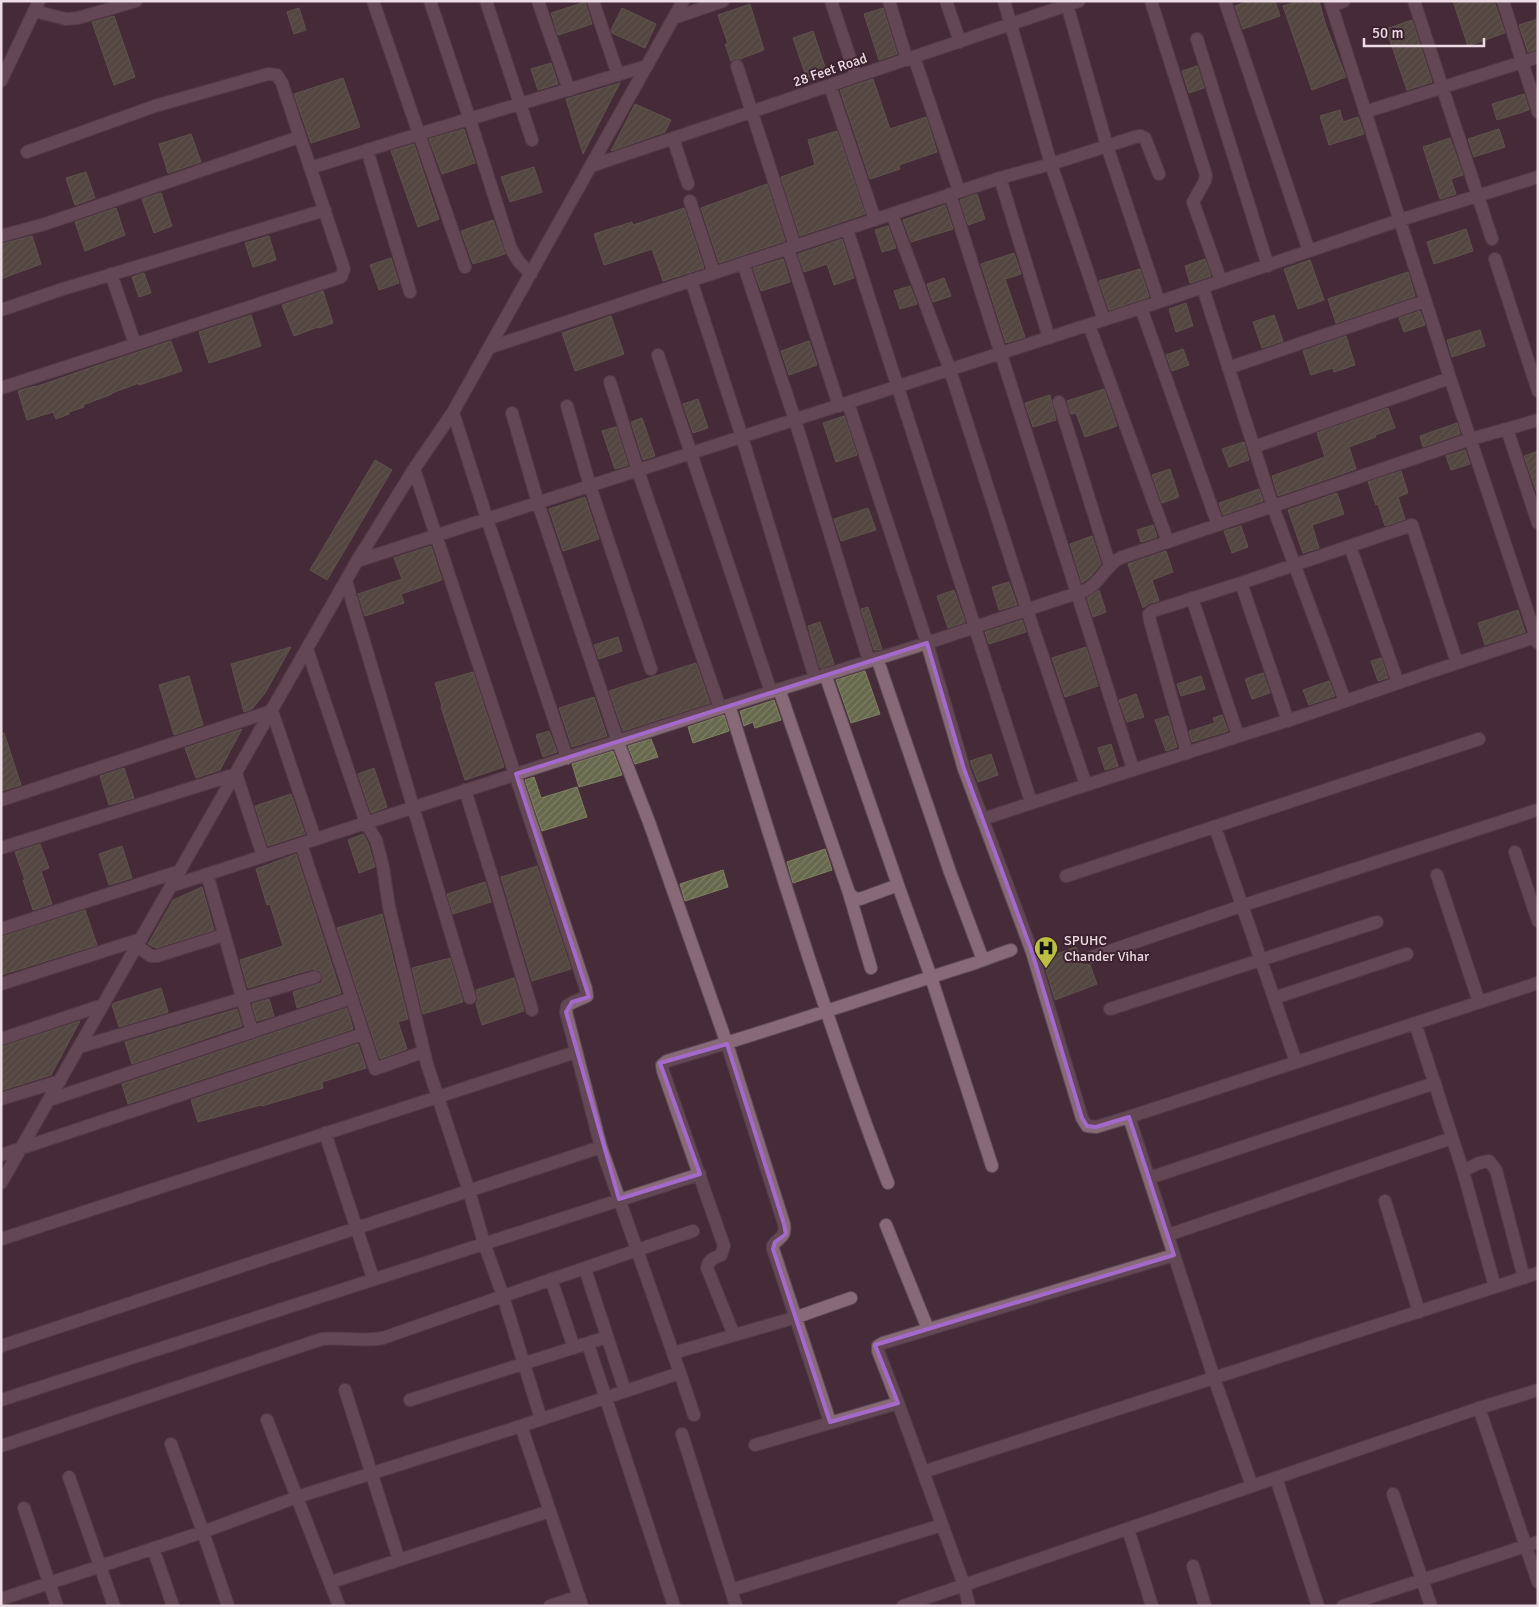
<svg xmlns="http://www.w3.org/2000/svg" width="1539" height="1607" font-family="Signika,sans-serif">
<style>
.building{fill:url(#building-hatch);stroke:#7e8062}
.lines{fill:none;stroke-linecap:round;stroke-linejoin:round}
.street-casing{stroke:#614c57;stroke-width:14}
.secondary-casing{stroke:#614c57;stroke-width:14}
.street{stroke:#876977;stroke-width:12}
.secondary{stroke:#876977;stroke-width:12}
.marked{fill:none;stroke:#a36acc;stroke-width:4;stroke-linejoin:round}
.labels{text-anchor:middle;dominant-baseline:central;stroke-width:4;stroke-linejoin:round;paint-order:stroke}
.street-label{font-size:14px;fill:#eddce3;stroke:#3b222e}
.poi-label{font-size:14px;fill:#eddce3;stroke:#3b222e;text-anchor:start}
</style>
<defs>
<pattern id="building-hatch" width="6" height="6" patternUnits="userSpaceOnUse" patternTransform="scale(1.25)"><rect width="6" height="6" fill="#67694c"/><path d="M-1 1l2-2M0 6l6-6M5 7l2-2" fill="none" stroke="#7d7e66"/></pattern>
</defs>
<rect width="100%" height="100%" fill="#462c38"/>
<path class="building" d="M1249 1H1275L1280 16 1243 29 1235 6Z
M1299 1H1319L1326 26 1346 77 1312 90 1283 6Z
M1453 1H1494L1505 33 1468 46Z
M585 2 592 24 558 35 551 13Z
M750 4 764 50 740 59 735 58 731 61 725 44H728L718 15Z
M299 8 306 30 294 34 287 12Z
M622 8 656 24 645 48 612 33 611 30Z
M883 8 897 54 879 60 864 14Z
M114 16 135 77 114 85 92 22Z
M1538 19V49L1528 52 1519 25Z
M1412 20 1432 82 1407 90 1386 29Z
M813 31 827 73 807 79 793 38Z
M551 63 558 84 538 90 531 69Z
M1197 66 1204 88 1189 93 1182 71Z
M343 78 360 127 311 143 294 94Z
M873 79 890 129 926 117 937 152 899 165 900 169 870 179 840 90Z
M620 83 611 100 583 154 566 99Z
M1524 94 1529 110 1497 120 1492 104Z
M635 104 671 120 665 132 611 151Z
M1340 110 1343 122 1358 117 1364 134 1329 145 1320 116Z
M464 129 475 163 442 174 429 139Z
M1499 129 1505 147 1474 157 1468 139Z
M837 131 865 214 800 236 781 177 815 165 808 140Z
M191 134 201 162 168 173 159 144Z
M1450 138 1463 175 1451 179 1456 194 1440 199 1423 147Z
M414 144 439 219 418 227 391 151Z
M534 167 542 192 510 202 501 177Z
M86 172 95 198 75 205 66 178Z
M767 184 785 241 719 263 701 208Z
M161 193 172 226 154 233 142 199Z
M977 194 985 219 968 225 960 200Z
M945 205 953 229 911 242 903 220Z
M116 208 125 235 85 251 75 222Z
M684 208 704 268 663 281 652 249 604 265 594 234 632 222 633 225Z
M493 220 505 254 473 264 461 231Z
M888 226 896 248 882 252 875 230Z
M1466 229 1473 251 1434 264 1427 242Z
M32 236 41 264 1 279V244Z
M269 236 276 260 253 267 245 243Z
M842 239 854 278 834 285 827 264 804 272 798 254Z
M1014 253 1021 274 1005 279 1025 337 1006 343 981 264Z
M391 258 399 283 379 290 370 265Z
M783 259 790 282 761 291 753 268Z
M1205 259 1211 276 1190 283 1185 266Z
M1310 260 1324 300 1298 309 1284 269Z
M1140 269 1149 297 1109 310 1099 281Z
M1408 272 1415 296 1336 323 1328 299Z
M144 273 151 293 139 297 132 277Z
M944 278 951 296 933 302 927 284Z
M910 286 917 304 900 309 894 291Z
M323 291 333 323 319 328 318 327 294 336 282 305Z
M1186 303 1193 326 1176 332 1169 309Z
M1420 311 1425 325 1404 332 1399 318Z
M251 315 261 346 209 363 199 332Z
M1274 315 1283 341 1262 348 1253 322Z
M611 316 624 354 575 371 562 333Z
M1480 330 1485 346 1452 357 1447 340Z
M1346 336 1355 365 1334 372 1333 368 1311 375 1303 351Z
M171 341 182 371 139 385V383L112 393V394L83 405 84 407 69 412V414L56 419 53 412 27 420 18 391 35 386V387L84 370Z
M809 341 817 365 789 375 781 351Z
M1183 349 1189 365 1172 371 1166 355Z
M1104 389 1117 426 1085 437 1076 413 1071 414 1067 401Z
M1050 395 1056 420 1033 427 1025 403Z
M698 399 708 428 693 433 683 404Z
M1388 408 1395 428 1375 435 1376 437 1349 447 1356 469 1278 496 1272 476 1325 457 1317 433Z
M844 416 857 455 836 462 823 423Z
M642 418 655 456 643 460 631 422Z
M1457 423 1460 434 1423 447 1420 436Z
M616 427 628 465 615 469 602 431Z
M1244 442 1249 460 1229 467 1222 449Z
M1465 450 1470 464 1451 470 1446 456Z
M1538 451V496L1524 456Z
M375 460 392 470 327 580 310 570Z
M1170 469 1179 497 1162 503 1152 475Z
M1401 471 1408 493 1398 497 1405 519 1385 526 1378 504 1376 505 1368 482Z
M1259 489 1263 501 1223 515 1219 503Z
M1337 493 1344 514 1312 525 1319 548 1303 553 1288 510Z
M585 497 599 539 563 551 549 509Z
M868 508 876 530 841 541 834 519Z
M1153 525 1157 537 1141 542 1137 530Z
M1241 526 1248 547 1232 553 1224 531Z
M1092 536 1101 564 1090 577 1082 583 1070 544Z
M431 546 442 580 401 594 404 603 365 616 358 594 402 579 394 558Z
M1166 551 1173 572 1152 580 1159 601 1150 603 1143 608 1128 564Z
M1009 582 1017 605 999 610 992 587Z
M954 590 965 622 948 628 937 596Z
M1099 590 1106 612 1093 617 1087 598Z
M868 607 882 649 877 650H874L861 609Z
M1518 610 1525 632 1485 645 1478 623Z
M1022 620 1026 632 989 644 985 632Z
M820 622 834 664 820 668 808 626Z
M618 637 622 651 599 659 594 645Z
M291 647 265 693 252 709 244 712 231 664Z
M1086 647 1098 686 1065 697 1052 658Z
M1381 658 1388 678 1378 681 1371 661Z
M696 663 710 703 623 731 609 691Z
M865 671 880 714 851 723 836 680Z
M473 672 504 767 465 780 441 707 442 706 435 683Z
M1263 673 1270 693 1252 699 1245 679Z
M189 676 203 725 174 735 159 685Z
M1201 676 1205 689 1181 696 1177 684Z
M1329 681 1335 696 1309 705 1303 690Z
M1136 694 1144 717 1127 722 1119 700Z
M594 697 607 736 572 747 559 708Z
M774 700 781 720 755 728 753 722 744 726 740 711Z
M724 715 729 731 693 743 688 727Z
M1222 715 1228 731 1192 742 1189 731 1215 723 1213 718Z
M1168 716 1177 747 1166 751 1155 720Z
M242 729 220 770 196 778 185 748Z
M549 731 557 752 543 757 536 735Z
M4 733 21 785 1 791V734Z
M651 739 658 757 635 764 628 746Z
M1111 744 1118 766 1105 770 1098 748Z
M613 751 622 775 579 787 572 764Z
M991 754 998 775 978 782 970 761Z
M124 768 134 798 109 805 100 776Z
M374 768 387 807 371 813 358 774Z
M534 777 541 798 577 787 587 817 542 831 525 780Z
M291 794 305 834 268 846 255 806Z
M363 834 368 843 375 867 359 873 348 840Z
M40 844 49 868 41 871 52 904 33 910 23 880H25L15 852Z
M122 846 132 878 109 885 99 854Z
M825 849 832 870 793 883 787 862Z
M296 854 341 993 297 1008 293 992 321 983 323 978 320 971 313 969 248 988 240 960 283 946 270 904 267 905 256 869Z
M537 866 571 969 532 981 501 877Z
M723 870 728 887 685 901 680 884Z
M485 882 491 902 453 914 447 894Z
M202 887 214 930 156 948 148 944 173 900Z
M85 910 97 945 1 975V937Z
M382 914 408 1019 398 1022 407 1049 380 1059 337 928Z
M1076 947 1083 965 1087 964 1090 965 1097 984 1055 1000 1041 953 1054 948 1057 954Z
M450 958 463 1002 423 1014 412 968Z
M514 978 524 1011 482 1025 476 1004 478 999 476 990Z
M161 988 168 1012 119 1027 112 1005 114 1003Z
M269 999 274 1016 257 1021 252 1004Z
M347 1008 353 1029 128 1104 122 1084Z
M237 1009 242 1026 132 1064 125 1042Z
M80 1021 51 1075 3 1090 1 1085V1047Z
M358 1044 366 1068 322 1082 323 1088 262 1106 261 1105 198 1122 191 1100Z"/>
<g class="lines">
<g class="street-casing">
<path id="street" d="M373 1 465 267
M430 1 470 120 511 249 519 262 531 274
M486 1 532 140
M538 1 569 90
M593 1 618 75
M831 1 856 76
M889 1 907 60
M946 1 960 42
M1004 1 1051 164 1104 320
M1066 1 1107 146 1159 302
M1151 1 1206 175 1205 181 1193 202 1221 281
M1225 1 1309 251
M1330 1 1450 378 1538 643
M1414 1 1492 239
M1503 1 1538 112
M1332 6 1344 1
M34 11 66 19 78 18 136 1
M674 18 723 1
M1197 39 1268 266
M914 57 959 191
M737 66 795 246
M830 86 875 220
M1365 112 1538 57
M673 138 688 184
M367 150 410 292
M591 166 1079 1
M310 168 419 134 647 66
M1000 178 1049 338
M950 194 1133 769
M690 201 714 273
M892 214 950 370 1027 610 1086 785
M847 229 1031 802
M1 236 45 224 299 137
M788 248 839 406
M1495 259 1538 391
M743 263 795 420 869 661
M111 274 135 344
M691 280 742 437 815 678
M1203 288 1273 507 1345 701
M1141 308 1218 525
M1 310 63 289 325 210
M1089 325 1168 542
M491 347 1000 178 1051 164 1135 137 1141 136 1145 138 1159 174
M658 355 771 692
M1228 368 1425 301
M610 382 638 471 720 708
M1 388 341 277 344 269 282 83 277 75 268 74 155 106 27 152
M1059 402 1110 566
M848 403 927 643 964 769 1032 952 1082 1118 1087 1126 1096 1127 1129 1117
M567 406 590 486 651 669
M453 412 487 519 567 758
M512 413 538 503 618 742 649 822 727 1044 784 1224C786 1238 780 1236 773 1245V1249L830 1422
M1507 429 1538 523
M1254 447 1450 378
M414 469 586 989 587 996C580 1000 573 1001 567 1006L566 1012 601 1147
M1350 546 1398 683
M357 561 1159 302 1400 220 1538 177
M346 581 470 998
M1241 583 1288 721
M1192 598 1238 736
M307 649 366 823 376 840 383 867 389 907 427 1064 469 1191 484 1243 503 1296 541 1419
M877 658 950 872 983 960
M825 674 898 885
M779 689 849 893 854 898 860 899 898 885 931 977 992 1166
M729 705C779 865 828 1027 888 1183
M272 711 315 839
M1187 753 1150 621 1149 614 1153 611 1241 583 1412 525 1457 663
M465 790 498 896 532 1010
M1 800 272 711
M983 819 1086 785 1308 714 1424 674 1538 636
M1215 827 1296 1062
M301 844 375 1069 423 1052
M1 848 236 774 263 856
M1515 852 1538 921
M207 874 252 1032
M1437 875 1479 1002
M1066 876 1479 739
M171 886 720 708 927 643 1086 590C1100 583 1106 565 1120 558L1471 439 1538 420
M849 893 871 968
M1 929 180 871
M137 946 151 956H157L224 935
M1092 957 1247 904 1537 810
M1 984 141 939
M1274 998 1407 954
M1110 1009 1377 922
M1415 1023 1463 1171 1479 1163 1489 1161 1496 1170 1524 1278
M1 1039 103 1005
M79 1047 315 977
M1 1099 60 1081
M49 1100 352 998
M325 1133 373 1278
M1 1155 363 1034
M1463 1171 1495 1287
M1149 1178 1435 1083
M1 1183 357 561 414 469 453 412 683 1
M1385 1201 1419 1312
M886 1225 928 1329
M1168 1235 1452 1138
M1 1239 576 1052
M1174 1255 1214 1378 1252 1486
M585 1269 625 1391
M551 1279 574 1348
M734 1335 707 1268C708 1260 714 1258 721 1255L724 1246 663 1071 662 1065 667 1061C770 1031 870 996 972 964 985 960 998 954 1011 950
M588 1344 674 1606
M1 1346 601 1147 680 1373 521 1426 297 1497 203 1532 1 1599
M673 1353 797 1317 851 1298
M680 1373 694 1415
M345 1390 399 1560
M1 1400 700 1174
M410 1400 607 1337
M1479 1408 1538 1582
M267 1420 339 1606
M521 1426 582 1606
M682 1434 736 1606
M171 1444 203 1532 228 1606
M755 1445 898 1403
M1 1446 322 1339C342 1337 362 1342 383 1338L503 1296 693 1231
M923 1472 1538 1273
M69 1477 114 1606
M1276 1478 1318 1606
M1393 1494 1431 1606
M24 1508 57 1606
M1128 1529 1152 1606
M153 1548 173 1606
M1193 1566 1205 1606
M331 1582 550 1511
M731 1590 942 1525
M550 1606 579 1596
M903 1606 1479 1408 1538 1390
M969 1606 964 1585 897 1400 878 1351V1346L883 1343 1174 1255 1129 1117 1538 983
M1343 1606 1538 1542"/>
</g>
<g class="secondary-casing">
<path id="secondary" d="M1 81 39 1"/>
</g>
<use href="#street" class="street"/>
<use href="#secondary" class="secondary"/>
</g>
<path d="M0 0H1539V1607H0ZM927 643 964 769 1032 952 1082 1118 1087 1126 1096 1127 1129 1117 1174 1255 875 1345 898 1403 830 1422 773 1249 775 1242 786 1234 784 1224 727 1044 660 1063 700 1174 619 1199 566 1012 572 1002 589 997 516 774Z" fill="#462c38" fill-opacity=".55" fill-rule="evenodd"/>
<path class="marked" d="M927 643 964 769 1032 952 1082 1118 1087 1126 1096 1127 1129 1117 1174 1255 875 1345 898 1403 830 1422 773 1249 775 1242 786 1234 784 1224 727 1044 660 1063 700 1174 619 1199 566 1012 572 1002 589 997 516 774Z"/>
<defs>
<g id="hospital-pin" transform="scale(1.25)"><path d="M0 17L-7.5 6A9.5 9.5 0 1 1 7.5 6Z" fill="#bcbf44" stroke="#3b222e"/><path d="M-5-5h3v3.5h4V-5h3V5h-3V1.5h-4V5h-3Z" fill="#111"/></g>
</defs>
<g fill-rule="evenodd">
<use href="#hospital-pin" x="1046" y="948"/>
</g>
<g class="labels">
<g class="street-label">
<text transform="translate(830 70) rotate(-19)">28 Feet Road</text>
</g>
<g class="poi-label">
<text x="1064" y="940">SPUHC<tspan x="1064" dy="16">Chander Vihar</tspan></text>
</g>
</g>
<rect width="1539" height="1607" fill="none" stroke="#eddce3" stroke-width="5"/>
<path d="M1364 38v8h120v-8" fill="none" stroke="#eddce3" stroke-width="2.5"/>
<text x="1372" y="38" font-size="15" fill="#eddce3" stroke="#3b222e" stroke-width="4" paint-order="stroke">50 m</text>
</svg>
